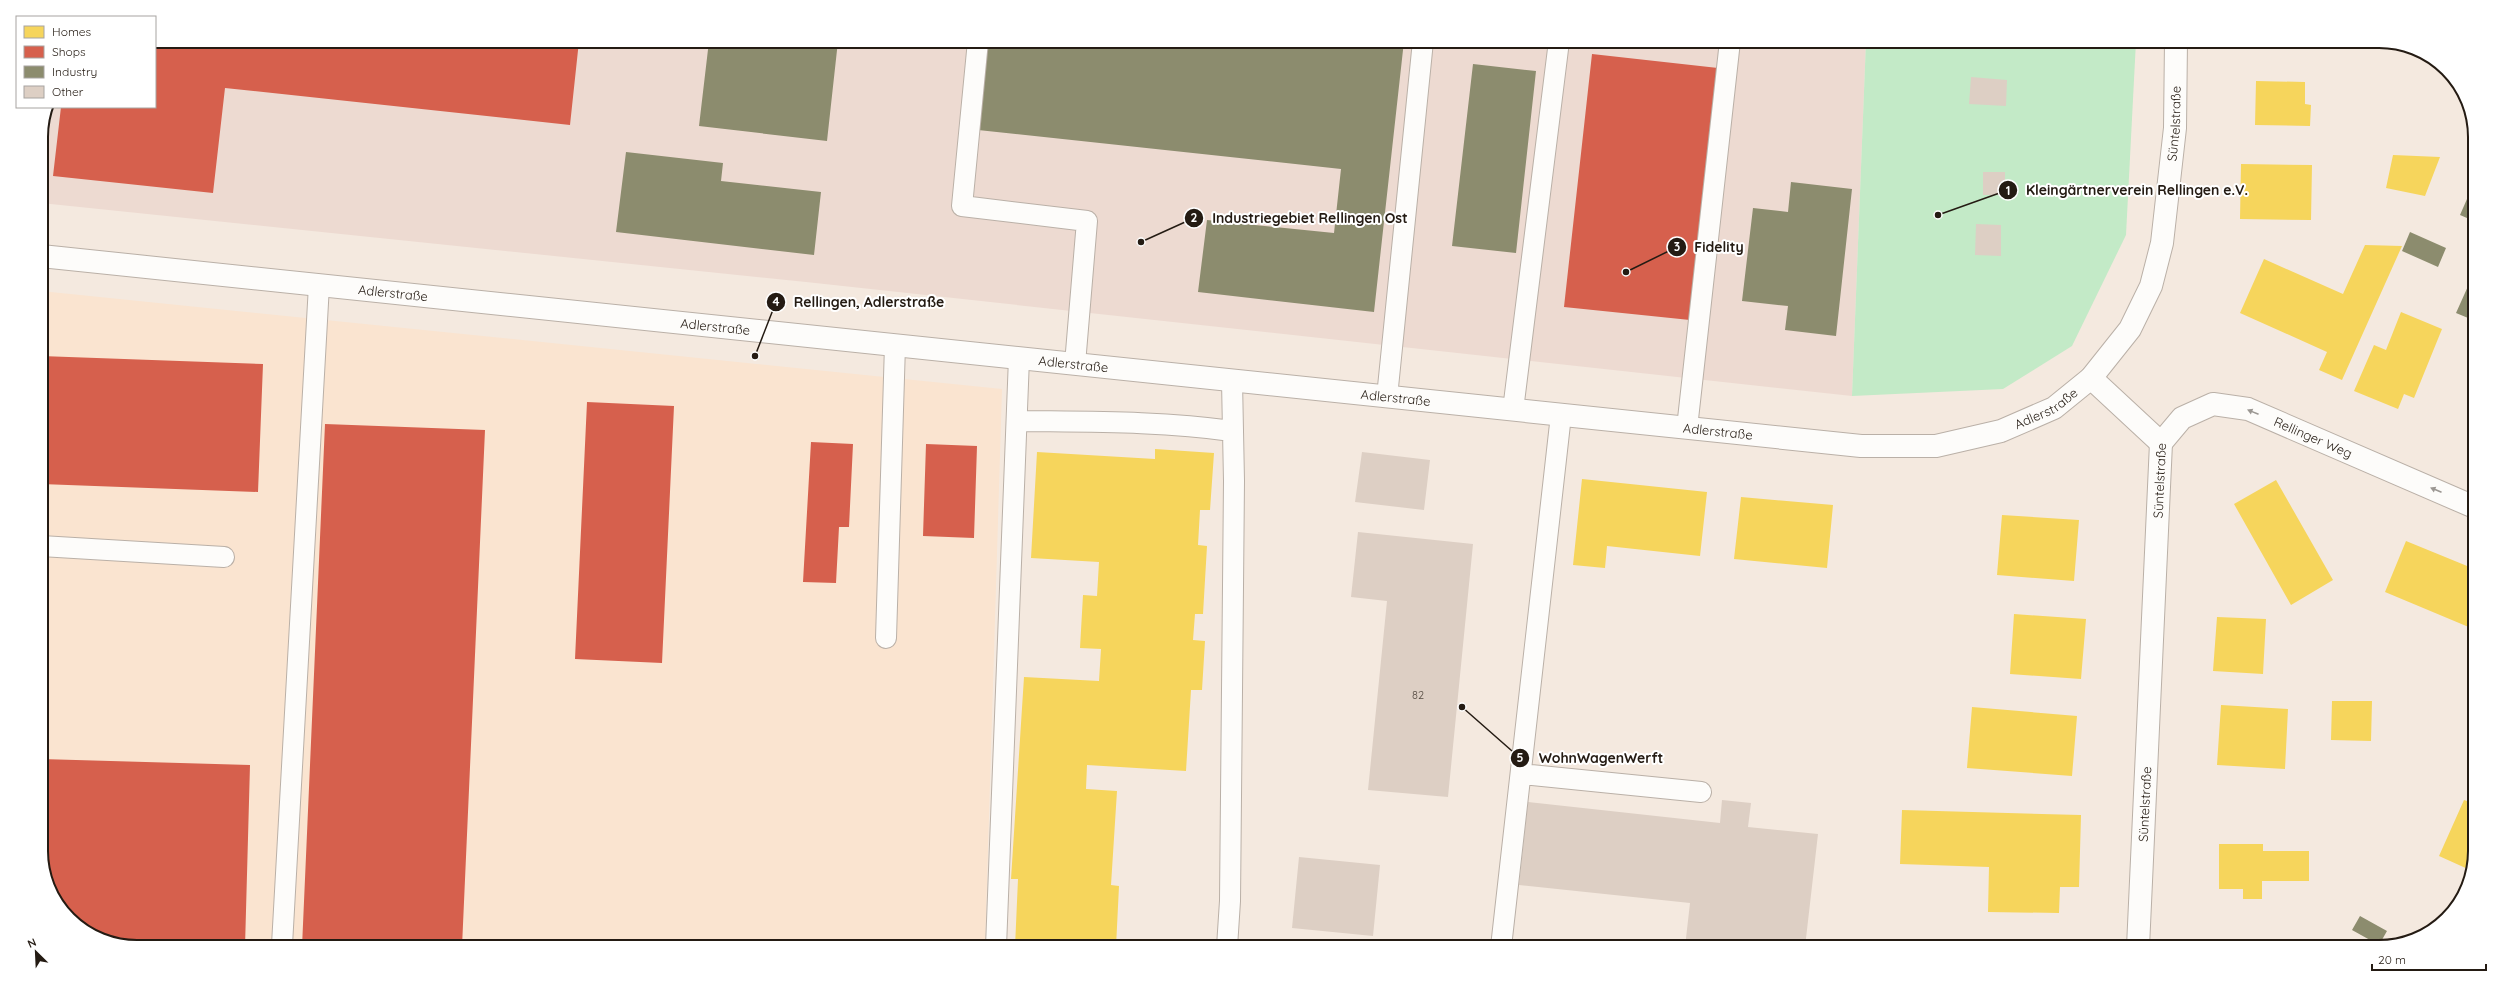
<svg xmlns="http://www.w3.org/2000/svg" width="2516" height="988" font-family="Quicksand,sans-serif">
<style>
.built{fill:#fae4d0}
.industrial{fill:#eddad1}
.green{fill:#c3eac7}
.homes{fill:#f6d55c}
.shops{fill:#d6604d}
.industry{fill:#8c8c6e}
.building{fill:#ddcfc4}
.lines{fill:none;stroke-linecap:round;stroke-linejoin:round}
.lane-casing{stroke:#bab0a7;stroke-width:22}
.street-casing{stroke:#bab0a7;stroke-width:24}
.secondary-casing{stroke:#bab0a7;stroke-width:24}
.lane{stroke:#fdfcfa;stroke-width:20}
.street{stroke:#fdfcfa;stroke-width:22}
.secondary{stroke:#fdfcfa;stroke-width:22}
.oneway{fill:#9b9792}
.labels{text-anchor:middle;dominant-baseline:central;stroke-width:4;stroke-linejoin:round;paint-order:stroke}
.number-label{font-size:11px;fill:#544a41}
.street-label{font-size:13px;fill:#241b13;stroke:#fff}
.rim{fill:none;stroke:#241b13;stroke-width:2}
.leader{fill:none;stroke:#241b13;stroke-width:1.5}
.callout-dot{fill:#241b13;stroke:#fff;stroke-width:1.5}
.mark-label{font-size:12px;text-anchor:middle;font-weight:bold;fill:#fff}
.callout-label{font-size:14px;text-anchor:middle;font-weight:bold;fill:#241b13;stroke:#fff;stroke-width:4;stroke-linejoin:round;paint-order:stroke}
</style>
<rect width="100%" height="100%" fill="#f4e9df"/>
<path class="built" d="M41 291 1002 389 985 947H137L41 857Z"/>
<path class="industrial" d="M155 41H1866L1852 396 806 282 41 203V131L47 107H155Z"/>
<path class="green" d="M1866 41H2136L2126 235 2072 346 2003 389 1852 396Z"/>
<path class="homes" d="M2298 41H2327L2326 49H2298Z
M2256 81 2305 82V104L2311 105 2310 126 2255 125Z
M2393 155 2440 157 2425 196 2386 188Z
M2241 164 2312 165 2311 220 2240 219Z
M2365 245 2402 246 2342 380 2319 370 2327 352 2240 313 2264 259 2343 294Z
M2401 312 2442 329 2414 398 2404 394 2398 409 2354 391 2374 345 2386 350Z
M1155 449 1214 453 1210 510H1200L1198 545 1207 546 1203 614H1195L1193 640 1205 641 1202 690H1191L1186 771 1087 765 1086 789 1117 791 1111 885 1119 886 1116 947H1015L1018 879H1011L1024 677 1099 681 1101 649 1080 648 1083 595 1097 596 1099 562 1031 558 1037 452 1155 459Z
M1582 479 1707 492 1700 556 1607 546 1605 568 1573 565Z
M2276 480 2333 580 2291 605 2234 504Z
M1741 497 1833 505 1827 568 1734 559Z
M2002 515 2079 520 2074 581 1997 575Z
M2406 541 2472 568 2471 628 2385 592Z
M2014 614 2086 619 2081 679 2010 674Z
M2217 617 2266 619 2263 674 2213 671Z
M2332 701H2372L2371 741 2331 740Z
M2221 705 2288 709 2285 769 2217 765Z
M1972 707 2077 716 2072 776 1967 768Z
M2464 800 2470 802V870L2439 856Z
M1902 810 2081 815 2079 887H2060L2059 913 1988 912 1989 867 1900 864Z
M2219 844H2263V851H2309V881H2262V899H2243V889H2219Z"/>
<path class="shops" d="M155 41H579L570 125 225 88 213 193 53 176 61 107H155Z
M1592 54 1718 68 1690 320 1564 307Z
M41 356 263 364 258 492 41 484Z
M587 402 674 406 662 663 575 659Z
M325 424 485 430 462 947H302Z
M811 442 853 444 849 527H839L836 583 803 582Z
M926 444 977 446 974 538 923 536Z
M41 759 250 765 245 947H137L106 942 61 910 41 857Z"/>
<path class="industry" d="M709 41H838L827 141 699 126Z
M987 41H1404L1374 312 1198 292 1207 220 1334 233 1341 169 978 130Z
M1473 64 1536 71 1516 253 1452 246Z
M626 152 723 163 721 181 821 192 814 255 616 232Z
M1791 182 1852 189 1836 336 1785 330 1788 306 1742 301 1753 208 1788 212Z
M2474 183V221L2460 215Z
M2410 232 2446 248 2438 267 2402 251Z
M2469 284 2474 286 2473 320 2456 313Z
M2360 916 2387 931 2379 945 2352 930Z"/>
<path class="building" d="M1971 77 2007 80 2006 106 1969 104Z
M1983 172H2005V195H1983Z
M1976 224 2001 225V256L1975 255Z
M1362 452 1430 460 1424 510 1355 502Z
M1358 532 1473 544 1448 797 1368 790 1387 601 1351 597Z
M1722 800 1751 803 1748 827 1818 834 1805 947H1685L1690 903 1519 885 1528 802 1720 823Z
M1299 857 1380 865 1373 936 1292 928Z"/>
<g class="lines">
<g class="lane-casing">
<path id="lane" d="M978 41 962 206 1087 221 1075 364
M1387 397 1423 41
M1513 410 1559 41
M1017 421C1089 422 1161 421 1232 431
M1687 428 1730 41
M41 546 224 557
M886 638 895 345
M1521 774 1701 792
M282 945 319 285
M996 947 1019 358
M1227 947 1230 901 1234 481 1232 381
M1501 947 1561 415"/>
</g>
<g class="street-casing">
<g id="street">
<path d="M2091 378 2161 443"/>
<path id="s1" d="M2161 443 2182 418 2213 404 2248 409 2472 506"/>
<path id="s2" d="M2138 947 2161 443"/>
</g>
</g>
<g class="secondary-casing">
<g id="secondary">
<path id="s3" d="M41 256 1861 446H1936L2001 431 2054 408 2091 378 2130 329 2151 286 2162 243 2175 128 2176 41"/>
</g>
</g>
<use href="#lane" class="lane"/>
<use href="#street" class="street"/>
<use href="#secondary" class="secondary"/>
</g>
<defs><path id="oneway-solid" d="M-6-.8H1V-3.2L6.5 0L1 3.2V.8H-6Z"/></defs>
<g class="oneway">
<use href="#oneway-solid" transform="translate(2253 412) rotate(-158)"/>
<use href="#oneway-solid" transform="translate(2436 490) rotate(-157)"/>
</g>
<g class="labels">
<g class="number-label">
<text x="1418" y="695">82</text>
</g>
<g class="street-label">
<text stroke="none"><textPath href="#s3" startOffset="2352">Süntelstraße</textPath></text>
<text stroke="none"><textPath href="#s3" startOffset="354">Adlerstraße</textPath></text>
<text stroke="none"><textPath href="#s3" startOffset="678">Adlerstraße</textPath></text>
<text stroke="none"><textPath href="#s3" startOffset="1038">Adlerstraße</textPath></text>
<text stroke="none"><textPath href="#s3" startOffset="1362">Adlerstraße</textPath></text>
<text stroke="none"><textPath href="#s3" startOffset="2022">Adlerstraße</textPath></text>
<text stroke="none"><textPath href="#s3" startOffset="1686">Adlerstraße</textPath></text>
<text stroke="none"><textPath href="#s1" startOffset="173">Rellinger Weg</textPath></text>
<text stroke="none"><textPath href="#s2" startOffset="467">Süntelstraße</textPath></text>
<text stroke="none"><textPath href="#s2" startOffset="143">Süntelstraße</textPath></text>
</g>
</g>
<path d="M0 0H2516V988H0ZM137 48H2379A89 89 0 0 1 2468 137V851A89 89 0 0 1 2379 940H137A89 89 0 0 1 48 851V137A89 89 0 0 1 137 48Z" fill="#fff" fill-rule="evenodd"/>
<path class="rim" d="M137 48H2379A89 89 0 0 1 2468 137V851A89 89 0 0 1 2379 940H137A89 89 0 0 1 48 851V137A89 89 0 0 1 137 48Z"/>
<path class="leader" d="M1938 215L2008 190M1141 242L1194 218M1626 272L1677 247M755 356L776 302M1462 707L1520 758"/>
<g class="callout-dot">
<circle cx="1938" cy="215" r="4"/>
<circle cx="1141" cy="242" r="4"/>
<circle cx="1626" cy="272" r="4"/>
<circle cx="755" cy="356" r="4"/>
<circle cx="1462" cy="707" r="4"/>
<circle cx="2008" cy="190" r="10"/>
<circle cx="1194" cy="218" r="10"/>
<circle cx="1677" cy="247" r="10"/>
<circle cx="776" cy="302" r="10"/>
<circle cx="1520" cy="758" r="10"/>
</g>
<g class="mark-label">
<text x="2008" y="195">1</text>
<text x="1194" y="222">2</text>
<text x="1677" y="251">3</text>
<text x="776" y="306">4</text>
<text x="1520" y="762">5</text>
</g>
<g class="callout-label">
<text x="2137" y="195">Kleingärtnerverein Rellingen e.V.</text>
<text x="1310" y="223">Industriegebiet Rellingen Ost</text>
<text x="1719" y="252">Fidelity</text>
<text x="869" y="307">Rellingen, Adlerstraße</text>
<text x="1601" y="763">WohnWagenWerft</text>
</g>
<rect x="16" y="16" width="140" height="92" fill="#ffffff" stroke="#a7a4a1"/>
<rect x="24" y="26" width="20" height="12" fill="#f6d55c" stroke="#a7a4a1"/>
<text x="52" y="36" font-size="12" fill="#241b13">Homes</text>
<rect x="24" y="46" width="20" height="12" fill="#d6604d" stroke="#a7a4a1"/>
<text x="52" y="56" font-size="12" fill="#241b13">Shops</text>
<rect x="24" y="66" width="20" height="12" fill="#8c8c6e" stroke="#a7a4a1"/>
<text x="52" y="76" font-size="12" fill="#241b13">Industry</text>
<rect x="24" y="86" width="20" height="12" fill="#ddcfc4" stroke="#a7a4a1"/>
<text x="52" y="96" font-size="12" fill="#241b13">Other</text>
<g transform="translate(36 952) rotate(336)" stroke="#ffffff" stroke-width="3" paint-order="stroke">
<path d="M0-3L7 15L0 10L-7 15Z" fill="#241b13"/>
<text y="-6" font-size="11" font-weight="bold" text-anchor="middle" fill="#241b13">N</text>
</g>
<path d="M2372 964v6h114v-6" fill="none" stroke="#241b13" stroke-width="2"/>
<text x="2378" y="964" font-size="12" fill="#241b13" stroke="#ffffff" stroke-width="3" paint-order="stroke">20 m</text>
</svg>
